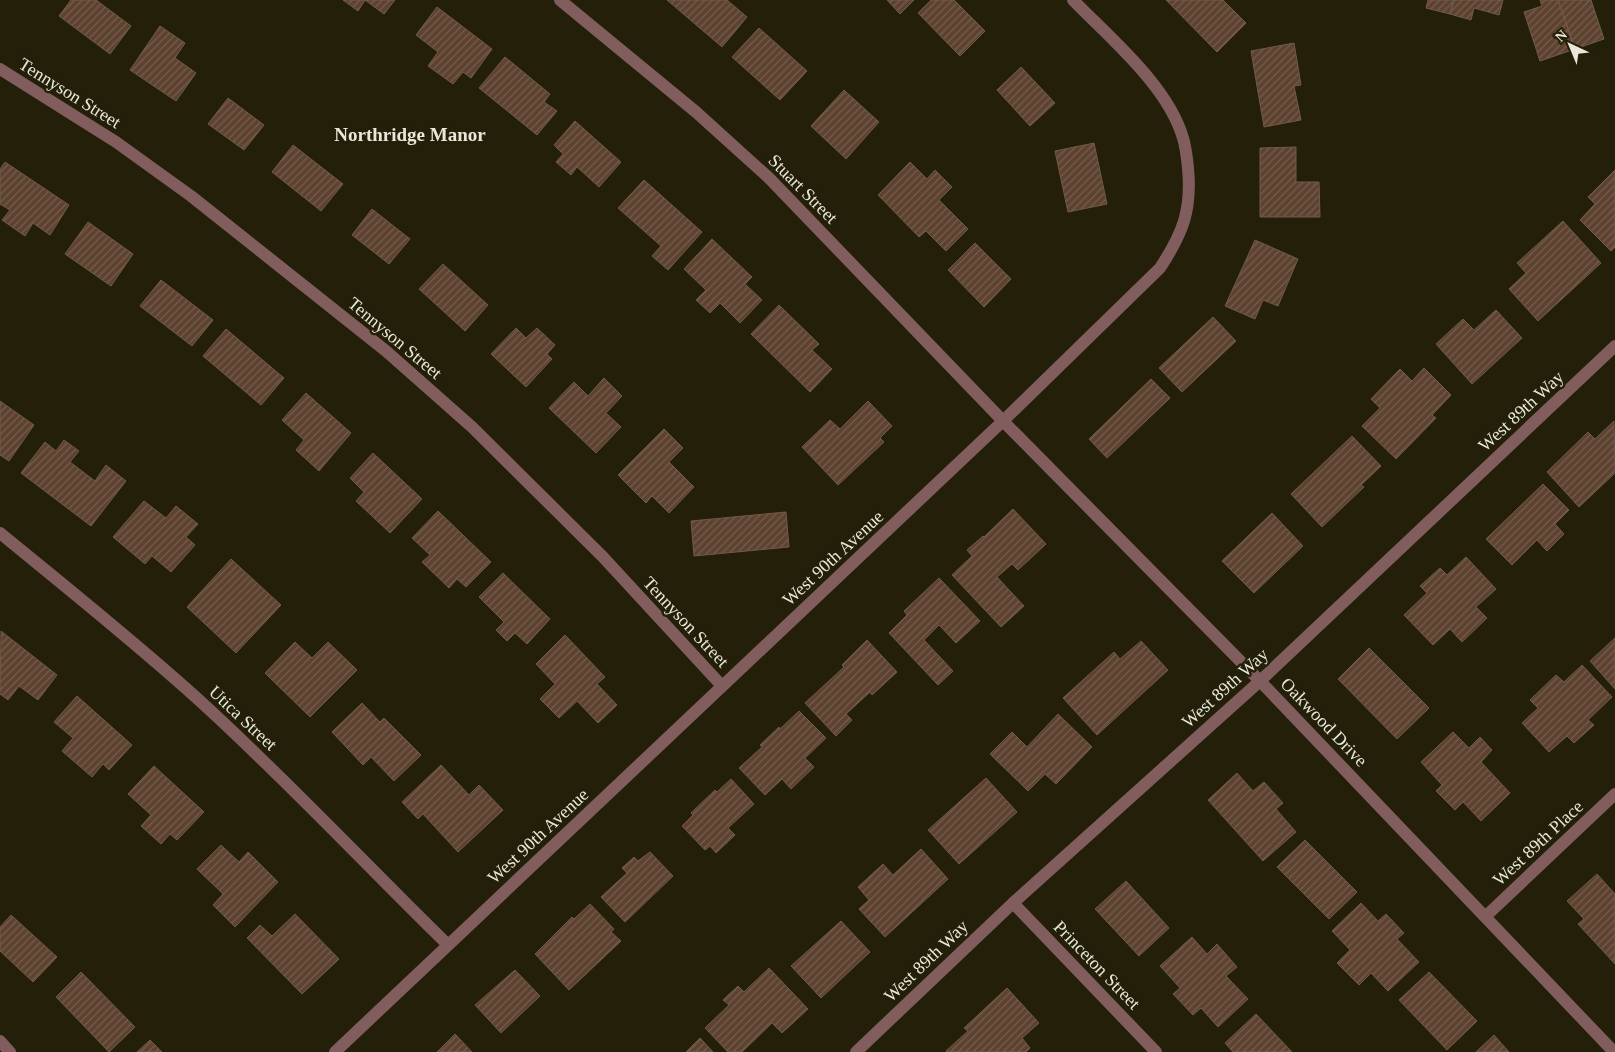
<svg xmlns="http://www.w3.org/2000/svg" width="1615" height="1052" font-family="Georgia,serif">
<style>
.building{fill:url(#building-hatch);stroke:#705a4b}
.lines{fill:none;stroke-linecap:round;stroke-linejoin:round}
.street{stroke:#825d5e;stroke-width:12}
.labels{text-anchor:middle;dominant-baseline:central;stroke-width:5;stroke-linejoin:round;paint-order:stroke}
.street-label{font-size:18px;fill:#e9e7d9;stroke:#231f08}
.neighbourhood-label{font-size:19px;font-weight:bold;fill:#e9e7d9;stroke:#231f08}
</style>
<defs>
<pattern id="building-hatch" width="6" height="6" patternUnits="userSpaceOnUse" patternTransform="scale(1.25)"><rect width="6" height="6" fill="#5e4230"/><path d="M-1 1l2-2M0 6l6-6M5 7l2-2" fill="none" stroke="#755d4d"/></pattern>
</defs>
<rect width="100%" height="100%" fill="#231f08"/>
<path class="building" d="M71 0H96L131 26 110 54 59 16Z
M343 0H395L384 14 365 0 358 11Z
M667 0H727L747 17 722 47Z
M887 0H914L900 14Z
M931 0H954L985 31 960 56 918 13Z
M1166 0H1223L1246 23 1217 52Z
M1428 0H1454L1450 14 1426 8Z
M1454 0H1503L1499 15 1474 8 1471 20 1450 14Z
M1540 0H1558L1575 49 1540 61 1524 12 1542 6Z
M1558 0H1591L1604 39 1575 49Z
M437 7 492 49 471 78 463 72 453 84 428 66 438 52 416 35Z
M160 26 185 43 175 58 196 73 176 101 130 70Z
M759 28 807 71 780 100 732 57Z
M1294 43 1301 85 1294 86 1301 120 1264 127 1251 51Z
M505 57 550 94 544 102 557 111 537 135 479 88Z
M1021 67 1055 103 1030 126 997 90Z
M844 90 879 122 846 159 811 126Z
M228 98 264 125 244 150 208 124Z
M575 121 621 162 599 187 577 167 571 175 556 162 563 154 554 145Z
M1094 143 1107 204 1068 212 1055 151Z
M293 145 343 184 321 211 272 172Z
M1296 147V182H1319L1320 217H1260V148Z
M5 162 69 205 50 235 33 223 25 236 2 220 10 210 0 204V169Z
M910 162 927 179 935 170 952 187 939 200 968 229 946 251 926 231 919 237 878 195Z
M1615 170V247L1611 251 1580 220 1595 204 1588 197Z
M644 180 702 232 668 270 652 256 661 246 618 208Z
M372 209 410 239 389 264 352 235Z
M1563 221 1601 263 1538 321 1509 289 1526 273 1517 263Z
M88 222 133 254 111 286 65 254Z
M712 239 752 277 745 284 762 300 740 323 720 303 710 313 696 300 706 290 684 269Z
M1255 240 1298 259 1278 306 1263 300 1255 319 1225 306Z
M975 243 1011 279 984 307 948 270Z
M443 264 488 305 465 331 419 289Z
M161 280 213 320 192 346 140 306Z
M779 305 819 344 812 350 832 369 810 392 751 334Z
M1496 310 1522 338 1472 384 1436 344 1463 319 1474 330Z
M1213 317 1236 341 1182 392 1159 368Z
M516 328 526 338 537 328 555 345 547 354 552 359 526 387 491 354Z
M226 329 284 378 261 405 203 356Z
M1424 368 1451 395 1432 415 1436 418 1396 459 1362 426 1380 408 1371 399 1400 369 1412 381Z
M604 378 622 396 606 413 621 427 596 453 549 408 574 382 588 396Z
M1151 379 1170 398 1107 458 1089 439Z
M306 393 351 433 319 471 296 450 304 440 282 420Z
M0 401 34 425 9 461 0 455Z
M868 401 892 426 880 438 884 442 838 485 802 447 830 420 840 429Z
M1614 421 1615 473 1579 507 1547 472 1588 432 1595 439Z
M664 429 683 448 669 462 694 487 669 513 652 496 646 503 618 475Z
M1352 436 1381 466 1361 485 1364 487 1322 527 1291 494Z
M64 440 79 451 70 462 95 481 106 465 126 481 91 526 21 473 45 442 56 451Z
M373 453 422 499 390 533 356 501 364 492 350 478Z
M1543 484 1569 510 1555 524 1564 534 1547 551 1537 540 1512 565 1486 539Z
M144 501 166 518 176 506 198 524 186 537 195 545 171 572 152 556 145 564 113 537Z
M1013 509 1046 544 1018 570 1012 564 997 577 1024 606 1001 627 952 575 972 556 967 550 983 536 984 537Z
M438 511 491 562 466 587 457 579 449 588 422 562 430 555 412 538Z
M786 512 789 547 694 556 691 521Z
M1272 513 1303 546 1254 593 1222 561Z
M1466 557 1496 589 1476 607 1487 618 1462 642 1450 629 1433 645 1404 615 1427 593 1420 586 1440 568 1447 575Z
M231 559 281 605 236 653 187 607Z
M503 573 550 619 527 644 515 633 507 641 496 630 504 622 479 597Z
M939 578 980 621 956 643 939 625 924 640 953 671 938 685 889 633 907 615 904 611Z
M1 631 57 675 38 700 19 686 8 700 0 694Z
M565 635 605 677 597 684 617 705 598 723 577 701 559 718 540 699 555 684 536 664Z
M1615 638V689L1590 661Z
M867 640 897 672 872 695 870 692 846 714 852 720 836 736 805 703 844 667 842 665Z
M1141 641 1168 670 1097 735 1063 698 1114 652 1120 659Z
M295 642 312 658 328 642 357 670 310 717 265 673Z
M1369 648 1429 708 1397 739 1338 679Z
M1582 665 1612 697 1588 720 1594 725 1574 743 1567 736 1549 752 1522 723 1538 708 1530 700 1556 675 1564 682Z
M77 696 132 745 109 770 103 764 92 777 62 751 73 738 54 722Z
M362 703 380 722 384 718 421 755 394 781 371 757 363 765 332 732Z
M799 711 826 738 805 758 814 767 791 789 782 779 765 795 739 768 762 747 760 745 779 727 780 729Z
M1058 714 1092 747 1056 784 1045 774 1028 791 990 754 1012 732 1027 747Z
M1453 732 1469 748 1480 737 1492 750 1481 762 1510 793 1481 821 1463 802 1455 810 1436 791 1442 785 1421 762Z
M441 765 469 795 479 785 503 810 458 852 423 814 418 819 402 802Z
M154 766 204 812 177 840 170 834 161 844 141 826 151 815 128 794Z
M1237 773 1253 791 1264 782 1283 803 1276 809 1296 832 1263 861 1208 800Z
M986 778 1017 812 959 864 928 830Z
M731 779 754 804 728 828 735 835 716 853 710 846 705 850 682 826 693 815 691 813 715 790 717 792Z
M1305 840 1357 892 1329 919 1277 867Z
M221 845 239 862 248 852 278 882 235 927 213 905 223 894 197 869Z
M921 849 948 879 885 937 859 909 869 900 858 887 883 864 893 875Z
M650 852 673 876 625 922 601 897 627 873 622 868 634 857 638 861Z
M1597 874 1615 894V964L1578 924 1584 919 1567 901Z
M1126 881 1169 928 1139 956 1095 909Z
M1361 903 1378 921 1386 914 1404 933 1397 939 1419 962 1388 991 1371 973 1359 985 1337 963 1350 950 1332 931Z
M590 904 614 929 611 932 621 941 569 990 535 954 572 917 574 919Z
M295 914 339 959 302 994 247 938 260 925 272 936Z
M11 915 57 957 33 982 0 951V927Z
M841 921 870 952 821 998 791 966Z
M1192 937 1207 954 1217 944 1237 967 1226 976 1248 999 1218 1027 1201 1008 1193 1015 1173 994 1180 988 1160 966Z
M769 968 808 1009 782 1033 772 1023 742 1052H728L705 1028 729 1005 723 1000 738 986 744 992Z
M515 970 540 996 501 1033 475 1005Z
M81 972 135 1027 109 1052 56 997Z
M1429 972 1477 1021 1447 1050 1399 1000Z
M1007 988 1039 1023 1022 1038 1030 1048 1026 1052H947L946 1051 968 1031 964 1028Z
M1256 1014 1292 1052H1233L1225 1043Z
M455 1034 472 1052H437Z
M1494 1035 1509 1052H1476Z
M700 1038 713 1052H686Z
M150 1040 162 1052H137Z"/>
<g class="lines">
<path class="street" d="M560 0 696 112 769 178 1003 421 1260 681 1614 1052
M0 69 116 142 191 196 386 351 472 427 603 557 722 686
M0 533C67 588 135 642 200 701 286 779 365 864 448 945
M1013 903 1156 1052
M1486 916 1615 794
M0 1041 10 1052
M335 1052 1003 421 1160 268C1183 233 1192 210 1188 168 1187 158 1186 148 1183 138 1168 86 1110 38 1073 0
M856 1052 1013 903 1260 681 1615 346"/>
</g>
<g class="labels">
<g class="street-label">
<text transform="translate(70 93) rotate(32)">Tennyson Street</text>
<text transform="translate(803 189) rotate(45)">Stuart Street</text>
<text transform="translate(395 338) rotate(40)">Tennyson Street</text>
<text transform="translate(1521 411) rotate(-43)">West 89th Way</text>
<text transform="translate(833 558) rotate(-43)">West 90th Avenue</text>
<text transform="translate(686 622) rotate(47)">Tennyson Street</text>
<text transform="translate(1225 688) rotate(-42)">West 89th Way</text>
<text transform="translate(243 718) rotate(43)">Utica Street</text>
<text transform="translate(1324 722) rotate(46)">Oakwood Drive</text>
<text transform="translate(538 836) rotate(-43)">West 90th Avenue</text>
<text transform="translate(1538 843) rotate(-43)">West 89th Place</text>
<text transform="translate(926 961) rotate(-44)">West 89th Way</text>
<text transform="translate(1097 965) rotate(46)">Princeton Street</text>
</g>
<g class="neighbourhood-label">
<text x="410" y="134">Northridge Manor</text>
</g>
</g>
<g transform="translate(1570 45) rotate(316)" stroke="#231f08" stroke-width="4" paint-order="stroke">
<path d="M0-4L9 19L0 12L-9 19Z" fill="#e9e7d9"/>
<text y="-8" font-size="14" font-weight="bold" text-anchor="middle" fill="#e9e7d9">N</text>
</g>
</svg>
